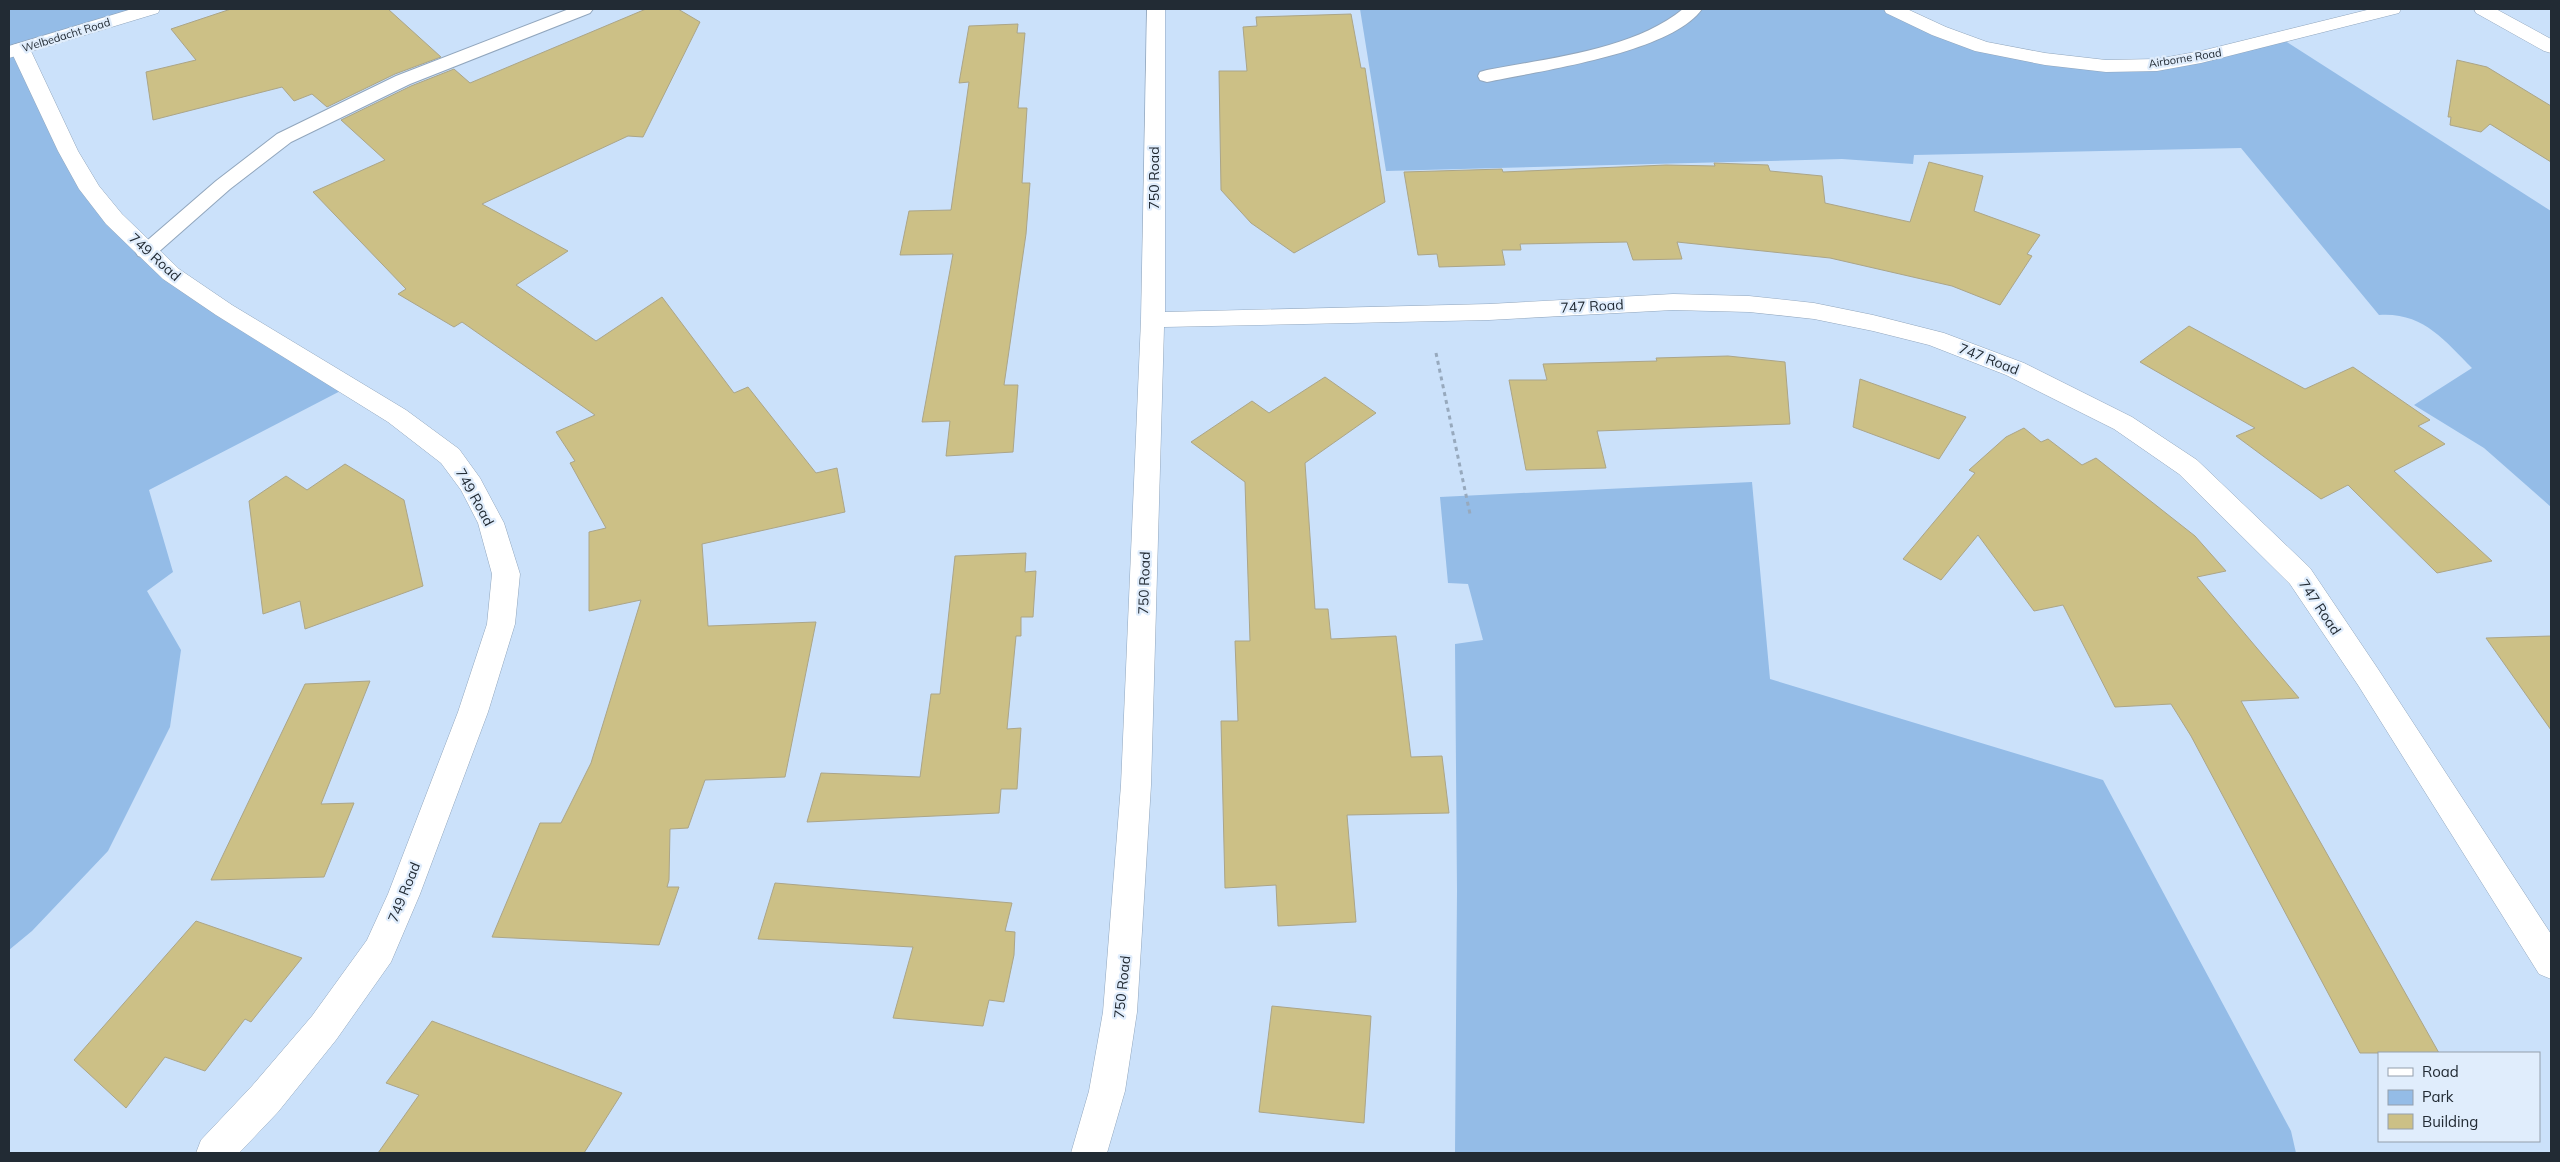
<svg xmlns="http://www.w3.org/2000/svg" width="2560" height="1162" font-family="Mulish,sans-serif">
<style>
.green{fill:#94bce7}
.building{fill:#ccc086;stroke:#aba588}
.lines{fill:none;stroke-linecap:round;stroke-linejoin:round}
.service-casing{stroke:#91a6bd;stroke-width:2}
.minor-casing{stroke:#91a6bd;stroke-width:1}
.tertiary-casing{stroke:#91a6bd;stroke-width:1}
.path{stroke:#97a9bd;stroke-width:3;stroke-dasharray:4 4;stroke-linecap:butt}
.service{fill:#fff;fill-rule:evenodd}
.minor{fill:#fff;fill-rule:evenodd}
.tertiary{fill:#fff;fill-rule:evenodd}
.labels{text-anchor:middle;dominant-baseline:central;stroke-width:4.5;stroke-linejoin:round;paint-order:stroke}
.far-street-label{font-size:11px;fill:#222b34;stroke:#e0edfc}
.street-label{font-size:14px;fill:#222b34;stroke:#e0edfc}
</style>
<rect width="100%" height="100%" fill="#cbe1fa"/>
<path class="green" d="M9 9H149L23 48 71 152 149 252 350 386 149 490 173 572 147 591 181 650 170 727 108 851 32 931 9 950Z
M1360 9H1891L1939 32 1983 48 2108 68 2282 39 2551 211V507L2484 448 2414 405 2472 368C2444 340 2423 312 2379 315L2241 148 1914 155 1913 164 1842 159 1386 171Z
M1752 482 1770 679 2103 780 2291 1131 2296 1153H1455L1457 891 1455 644 1483 640 1468 584 1448 583 1440 497Z"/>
<path class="building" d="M231 9H388L441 57 395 74 327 107 312 94 294 101 282 87 153 120 146 72 196 60 171 29Z
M646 9H678L700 22 643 137 628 136 482 204 568 251 516 285 596 341 662 297 734 393 748 387 816 473 837 468 845 512 702 544 708 626 816 622 785 777 705 780 688 828 670 829 669 880 667 887H679L659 945 492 937 540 823H561L591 763 641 600 589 611V532L606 528 570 463 575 461 556 432 595 415 462 322 454 327 398 294 406 289 313 192 385 160 341 120 411 86 454 69 470 83Z
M1351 14 1361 68H1365L1385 202 1294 253 1251 223 1221 190 1219 71H1247L1243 27 1257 26 1256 17Z
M1018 24 1017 33H1025L1018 108H1027L1022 183H1030L1026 234 1004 385H1018L1013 452 946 456 950 421 922 422 953 254 900 255 909 211 951 210 969 82 959 83 969 26Z
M2457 60 2487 67 2551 106V162L2490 124 2481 132 2450 125 2451 117H2448Z
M1929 162 1983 176 1974 211 2040 235 2027 254 2032 256 2000 305 1952 286 1830 258 1677 242 1682 259 1633 260 1627 242 1520 244 1521 250H1502L1505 265 1439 267 1437 254 1418 255 1404 172 1502 169 1503 172 1666 165 1715 166 1714 163 1768 165 1770 171 1822 176 1825 203 1910 222Z
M2189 326 2305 389 2353 367 2430 420 2418 426 2445 444 2394 471 2492 561 2437 573 2348 485 2321 499 2236 436 2255 428 2140 362Z
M1728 356 1785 362 1790 424 1597 431 1606 468 1526 470 1509 380H1547L1543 364 1657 361 1656 358Z
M1325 377 1376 413 1305 463 1315 609H1328L1331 639 1396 636 1411 757 1442 756 1449 813 1347 815 1356 922 1278 926 1276 885 1225 888 1221 721H1238L1235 641H1250L1245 482 1191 442 1252 401 1269 413Z
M1860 379 1966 417 1939 459 1853 427Z
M2024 428 2041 442 2048 439 2082 465 2096 458 2195 536 2226 571 2197 577 2299 698 2241 701 2439 1053H2360L2191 736 2171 704 2115 707 2063 605 2034 611 1978 535 1941 580 1903 559 1975 473 1969 470 2006 437Z
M345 464 404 500 423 586 305 629 300 601 263 614 249 501 286 476 307 490Z
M1026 553 1025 572 1036 571 1033 617H1021V636H1016L1007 729 1021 728 1017 789H1001L999 813 807 822 821 773 920 777 931 694H940L955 556Z
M2551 636V730L2486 638Z
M370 681 321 804 354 803 324 877 211 880 305 684Z
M775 883 1012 903 1005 931 1015 932 1014 955 1004 1002 989 1000 983 1026 893 1018 913 947 758 939Z
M196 921 302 958 251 1022 245 1019 205 1071 165 1057 126 1108 74 1060Z
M1272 1006 1371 1016 1364 1123 1259 1112Z
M432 1021 622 1093 584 1153H378L419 1095 386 1083Z"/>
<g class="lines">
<g class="service-casing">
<path id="service" d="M569 9H593L590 13 410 84 291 142 230 189 154 256 146 258 138 256 135 251 216 181 277 134 396 76Z
M1683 9H1702C1671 53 1539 71 1487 82L1480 80 1478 76 1480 72 1487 70C1549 58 1633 50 1683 9Z"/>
</g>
<g class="minor-casing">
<path id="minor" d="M1147 9H1165V312L1489 304 1673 294 1749 296 1814 303 1873 315 1944 333 2024 363 2132 417 2197 460 2310 568 2378 669 2551 934V979L2539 974 2358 685 2290 584 2179 474 2114 429 2006 375 1929 345 1873 331 1814 319 1749 312 1673 310 1489 320 1164 327 1151 785 1137 1012 1125 1091 1107 1153H1071L1089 1091 1103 1012 1121 785 1141 320Z
M1884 9H1907L1946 27 1987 42 2045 53 2106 60 2157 59 2201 51 2371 9H2401L2399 13 2201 63 2157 71 2106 72 2045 65 1975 51 1932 35 1886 13Z
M20 43 27 45 30 49 78 151 99 186 122 214 179 269 232 305 406 410 459 449 480 478 504 523 520 574 515 624 488 712 420 894 391 962 336 1040 278 1112 239 1153H196L201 1140 252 1086 312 1016 367 940 388 894 458 712 487 624 492 574 478 523 461 490 441 463 388 422 216 315 163 279 106 224 79 189 58 151 10 49 13 45Z"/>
</g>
<g class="tertiary-casing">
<path id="tertiary" d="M132 9H160L158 13 9 58V46Z
M2474 9H2496L2551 39V53L2544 51 2476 13Z"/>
</g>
<path class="path" d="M1436 353 1470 514"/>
<use href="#service" class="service"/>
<use href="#minor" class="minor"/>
<use href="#tertiary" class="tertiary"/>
</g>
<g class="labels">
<g class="far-street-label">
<text transform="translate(66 35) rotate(-17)">Welbedacht Road</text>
<text transform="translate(2185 58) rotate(-9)">Airborne Road</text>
</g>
<g class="street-label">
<text transform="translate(1154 178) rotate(-90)">750 Road</text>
<text transform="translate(155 257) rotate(42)">749 Road</text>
<text transform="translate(1592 306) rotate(-3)">747 Road</text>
<text transform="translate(1989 359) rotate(21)">747 Road</text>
<text transform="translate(475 497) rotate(61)">749 Road</text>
<text transform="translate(1144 583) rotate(-88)">750 Road</text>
<text transform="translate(2320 607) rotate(56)">747 Road</text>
<text transform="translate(404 892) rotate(-68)">749 Road</text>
<text transform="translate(1122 987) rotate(-84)">750 Road</text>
</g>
</g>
<rect width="2560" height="1162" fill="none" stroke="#222b34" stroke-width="20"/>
<rect x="2378" y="1052" width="162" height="90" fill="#e0edfc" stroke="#949fac"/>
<rect x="2388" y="1068" width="25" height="8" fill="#ffffff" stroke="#949fac"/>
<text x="2422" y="1077" font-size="15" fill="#222b34">Road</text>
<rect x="2388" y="1090" width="25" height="15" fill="#94bce7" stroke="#949fac"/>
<text x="2422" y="1102" font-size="15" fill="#222b34">Park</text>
<rect x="2388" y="1114" width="25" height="15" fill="#ccc086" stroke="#949fac"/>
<text x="2422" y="1127" font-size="15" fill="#222b34">Building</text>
</svg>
